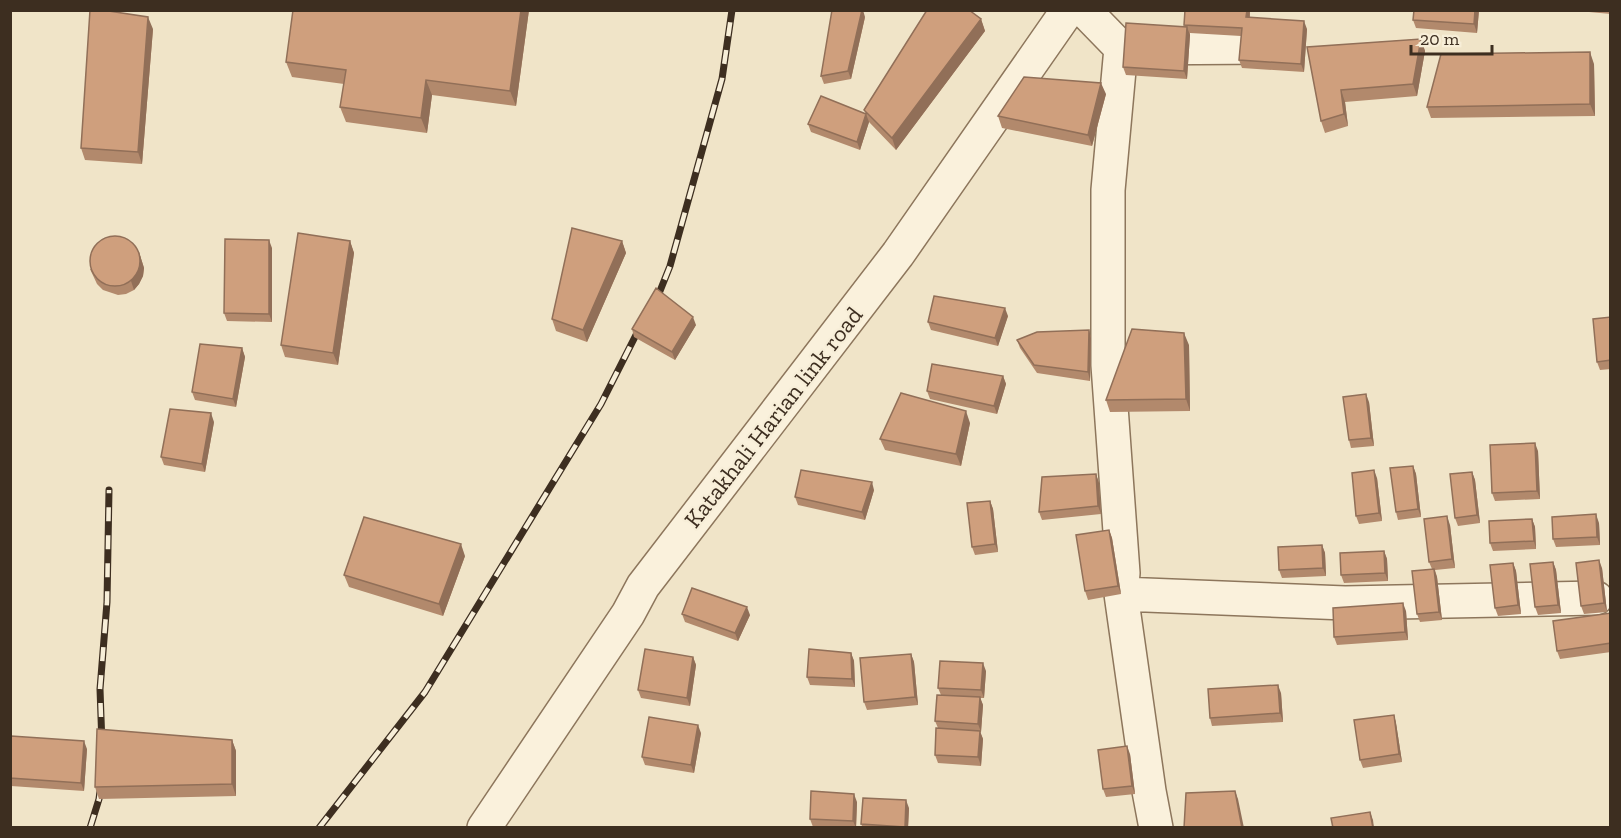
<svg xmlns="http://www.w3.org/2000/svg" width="1621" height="838" font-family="'Zilla Slab',serif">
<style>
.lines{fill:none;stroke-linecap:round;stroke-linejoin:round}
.minor-casing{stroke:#8d765c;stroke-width:36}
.minor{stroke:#faf1dc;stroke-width:33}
.rail-casing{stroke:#3d2e20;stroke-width:7}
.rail{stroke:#f7eed8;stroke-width:4.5;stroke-dasharray:14;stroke-linecap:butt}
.wall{fill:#b2896c}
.shaded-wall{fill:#916f58}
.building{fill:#cf9f7d;stroke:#916f58;stroke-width:1.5}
.labels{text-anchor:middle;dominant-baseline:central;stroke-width:4.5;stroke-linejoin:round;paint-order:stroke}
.street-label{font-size:24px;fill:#3d2e20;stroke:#f7eed8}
</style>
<rect width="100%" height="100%" fill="#f0e4c8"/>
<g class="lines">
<g class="minor-casing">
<path id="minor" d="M1084 10 1121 48
M1121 594 1345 603 1596 598
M484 828 628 614 643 586 898 254 1068 10
M1156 828 1149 791 1121 594 1123 573 1108 365V190L1121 48 1284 47"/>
</g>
<use href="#minor" class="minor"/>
<g class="rail-casing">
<path id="rail" d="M653 305 658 296 670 266 722 79 732 10
M102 745 100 689 107 602 109 490
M90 828 99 799 101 784
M319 828 425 692 601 404 642 323"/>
</g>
<use href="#rail" class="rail"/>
</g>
<path class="wall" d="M529 10 516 106 432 95 427 133 346 122 340 107 344 84 292 77 286 62Z
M1185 10H1250V17L1307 29 1304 72 1242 68 1239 60 1241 36 1190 33V35L1187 79 1126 75 1123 67 1185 27 1184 25Z
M1414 10H1479L1477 33 1416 28 1413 20Z
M1589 10H1611V14L1589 12Z
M865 17 851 79 824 84 821 76Z
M981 19 985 31 896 150 869 122 860 150 811 132 808 124 866 114 864 110Z
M153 29 142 164 85 160 81 148Z
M1421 39 1425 51 1417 96 1345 102 1348 126 1325 133 1321 121 1307 47Z
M1594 64 1595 116 1431 118 1427 107Z
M1106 94 1092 146 1002 128 998 116Z
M350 241 354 253 338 365 285 357 281 345Z
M622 241 626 253 587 342 556 331 552 319Z
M272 248V322L227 321 224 313Z
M139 252 144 268 143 276 139 284 134 290 126 294 118 295 103 290 97 284 90 269Z
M1008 316 998 346 931 330 928 322Z
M1611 317V369L1600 370 1597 362Z
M696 325 675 360 634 337 632 329Z
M1089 330 1091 338 1090 381 1037 373 1020 348 1017 340Z
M1189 345 1190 411 1110 412 1106 400Z
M242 348 245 357 236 407 195 400 192 392Z
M1003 376 1006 384 997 414 930 399 927 391Z
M1369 402 1374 446 1351 448 1349 440Z
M214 422 205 472 164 465 161 457Z
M970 423 961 466 885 450 880 439Z
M1538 451 1540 499 1495 501 1492 493Z
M1413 466 1416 474 1421 517 1398 520 1396 512Z
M1472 472 1475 480 1480 523 1458 526 1455 518Z
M1096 474 1099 483 1101 514 1042 520 1039 512Z
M1377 478 1382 521 1359 524 1356 516Z
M874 490 865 520 798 505 795 497Z
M990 501 993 509 998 552 975 555 972 547Z
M1532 519 1535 527 1536 549 1493 551 1490 543Z
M1599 523 1600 545 1556 547 1553 539Z
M1450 525 1455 568 1435 570 1437 577 1442 620 1420 622 1417 614 1432 569 1429 562Z
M1109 530 1112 538 1121 594 1088 600 1085 591Z
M1322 545 1325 553 1326 576 1282 578 1279 570Z
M1384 551 1387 559 1388 581 1344 583 1341 575Z
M465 556 443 616 349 587 344 575Z
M1553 562 1556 570 1561 613 1538 615 1535 607Z
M1513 563 1516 571 1521 614 1498 616 1495 608Z
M1602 568 1607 612 1584 614 1581 606Z
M1406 611 1408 640 1337 645 1334 637Z
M1611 613V652L1560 659 1557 651Z
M682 614 750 615 738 641 685 622Z
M851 653 854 661 855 687 810 685 807 677Z
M911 654 914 662 918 705 867 710 864 702Z
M693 657 696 665 690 706 641 698 638 690Z
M986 671 984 698H980L983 705 981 732H980L983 739 981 766 938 763 935 755 938 728 935 721 941 695 938 688Z
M1281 693 1283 722 1212 726 1210 718Z
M1394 715 1396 723 1402 762 1363 768 1360 760Z
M701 733 694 773 645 765 642 757Z
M232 740 236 751V796L99 799 95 787Z
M10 746 87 749 84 791 11 786Z
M1130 754 1135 794 1106 797 1103 789Z
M857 802 856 828 813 827 810 819Z
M909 808 908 828H863L861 824Z"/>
<path class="shaded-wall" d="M521 10H529L516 106 510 91Z
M862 10H863L865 17 851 79 848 71Z
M1247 10H1250L1249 25 1246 17Z
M1475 10H1479L1477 33 1474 24Z
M148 17 153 29 142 164 138 152Z
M981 19 985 31 896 150 892 138Z
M1304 21 1307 29 1304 72 1301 64Z
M1187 27 1190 35 1187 79 1184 71Z
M1421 39 1425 51 1417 96 1413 84Z
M1590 52 1594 64 1595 116 1590 104Z
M426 80 432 95 427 133 421 118Z
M1101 83 1106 94 1092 146 1088 135Z
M1341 90 1345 102 1348 126 1344 114Z
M866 114 869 122 860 150 857 142Z
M269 240 272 248V322L269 314Z
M350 241 354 253 338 365 333 353Z
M622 241 626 253 587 342 583 330Z
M139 252 144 268 143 276 139 284 134 290 131 281Z
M1005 308 1008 316 998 346 995 338Z
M693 317 696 325 675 360 672 352Z
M1089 330 1091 338 1090 381 1088 372Z
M1184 333 1189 345 1190 411 1186 399Z
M242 348 245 357 236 407 233 399Z
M1003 376 1006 384 997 414 994 406Z
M1366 394 1369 402 1374 446 1371 438Z
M966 411 970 423 961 466 956 454Z
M211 413 214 422 205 472 202 464Z
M1535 443 1538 451 1540 499 1537 491Z
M1413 466 1416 474 1421 517 1418 509Z
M1374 470 1377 478 1382 521 1379 513Z
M1472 472 1475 480 1480 523 1477 515Z
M1096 474 1099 483 1101 514 1098 506Z
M872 482 874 490 865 520 862 512Z
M990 501 993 509 998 552 995 544Z
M1596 514 1599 523 1600 545 1597 537Z
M1447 516 1450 525 1455 568 1452 559Z
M1532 519 1535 527 1536 549 1534 541Z
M1109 530 1112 538 1121 594 1118 586Z
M461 544 465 556 443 616 439 604Z
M1322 545 1325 553 1326 576 1323 568Z
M1384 551 1387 559 1388 581 1385 573Z
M1599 560 1602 568 1607 612 1604 603Z
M1553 562 1556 570 1561 613 1558 605Z
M1513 563 1516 571 1521 614 1518 605Z
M1434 569 1437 577 1442 620 1439 612Z
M1403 603 1406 611 1408 640 1405 632Z
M747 607 750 615 738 641 735 633Z
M851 653 854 661 855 687 852 679Z
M911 654 914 662 918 705 915 697Z
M693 657 696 665 690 706 687 698Z
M983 663 986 671 984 698 981 690Z
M1278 685 1281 693 1283 722 1280 713Z
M980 697 983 705 981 732 978 724Z
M1394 715 1396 723 1402 762 1399 754Z
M698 725 701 733 694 773 691 765Z
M980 731 983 739 981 766 978 757Z
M232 740 236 751V796L232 784Z
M84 741 87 749 84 791 81 783Z
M1127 746 1130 754 1135 794 1132 786Z
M1235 791 1238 799 1244 828H1242Z
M854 794 857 802 856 828 853 821Z
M906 800 909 808 908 828H905Z
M1370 812 1373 820 1374 828H1373Z"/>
<path class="building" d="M90 10H102L148 17 138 152 81 148Z
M293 10H521L510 91 426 80 421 118 340 107 346 70 286 62Z
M832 10H862L848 71 821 76Z
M927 10H969L981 19 892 138 864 110Z
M1185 10H1247L1246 17 1304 21 1301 64 1239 60 1242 28 1184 25Z
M1414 10H1475L1474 24 1413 20Z
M1126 23 1187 27 1184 71 1123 67Z
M1421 39 1413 84 1341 90 1344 114 1321 121 1307 47Z
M1590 52V104L1427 107 1441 54Z
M1024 77 1101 83 1088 135 998 116Z
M821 96 866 114 857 142 808 124Z
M572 228 622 241 583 330 552 319Z
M298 233 350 241 333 353 281 345Z
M90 261a25 25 0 1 1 50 0a25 25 0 1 1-50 0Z
M225 239 269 240V314L224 313Z
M656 288 693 317 672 352 632 329Z
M934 296 1005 308 995 338 928 322Z
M1611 317V360L1597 362 1593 319Z
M1132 329 1184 333 1186 399 1106 400Z
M1089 330 1088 372 1034 365 1017 340 1037 332Z
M200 344 242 348 233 399 192 392Z
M932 364 1003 376 994 406 927 391Z
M901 393 966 411 956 454 880 439Z
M1366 394 1371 438 1349 440 1343 397Z
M170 409 211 413 202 464 161 457Z
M1535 443 1537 491 1492 493 1490 445Z
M1413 466 1418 509 1396 512 1390 468Z
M801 470 872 482 862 512 795 497Z
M1374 470 1379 513 1356 516 1352 473Z
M1472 472 1477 515 1455 518 1450 474Z
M1096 474 1098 506 1039 512 1042 477Z
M990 501 995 544 972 547 967 503Z
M1596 514 1597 537 1553 539 1552 517Z
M1447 516 1452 559 1429 562 1424 519Z
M364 517 461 544 439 604 344 575Z
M1532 519 1534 541 1490 543 1489 521Z
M1109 530 1118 586 1085 591 1076 535Z
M1322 545 1323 568 1279 570 1278 547Z
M1384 551 1385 573 1341 575 1340 553Z
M1599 560 1604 603 1581 606 1576 563Z
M1553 562 1558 605 1535 607 1530 564Z
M1513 563 1518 605 1495 608 1490 565Z
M1434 569 1439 612 1417 614 1412 571Z
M692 588 747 607 735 633 682 614Z
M1403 603 1405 632 1334 637 1333 608Z
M1611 613V643L1557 651 1553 621Z
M645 649 693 657 687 698 638 690Z
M809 649 851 653 852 679 807 677Z
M911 654 915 697 864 702 860 658Z
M940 661 983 663 981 690 938 688Z
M1278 685 1280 713 1210 718 1208 689Z
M937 695 980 697 978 724 935 721Z
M1394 715 1399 754 1360 760 1354 720Z
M649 717 698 725 691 765 642 757Z
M936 728 980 731 978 757 935 755Z
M97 729 232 740V784L95 787Z
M11 736 84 741 81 783 10 778Z
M1127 746 1132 786 1103 789 1098 750Z
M811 791 854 794 853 821 810 819Z
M1235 791 1242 828H1184L1186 793Z
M863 798 906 800 905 827 861 824Z
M1370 812 1373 828H1333L1331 818Z"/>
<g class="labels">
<g class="street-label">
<text transform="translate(773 417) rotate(-52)">Katakhali Harian link road</text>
</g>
</g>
<rect width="1621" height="838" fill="none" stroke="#3d2e20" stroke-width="24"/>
<path d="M1411 45v9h81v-9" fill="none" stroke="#3d2e20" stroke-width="3"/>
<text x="1420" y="45" font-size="18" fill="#3d2e20" stroke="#f7eed8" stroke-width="4.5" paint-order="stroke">20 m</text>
</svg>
